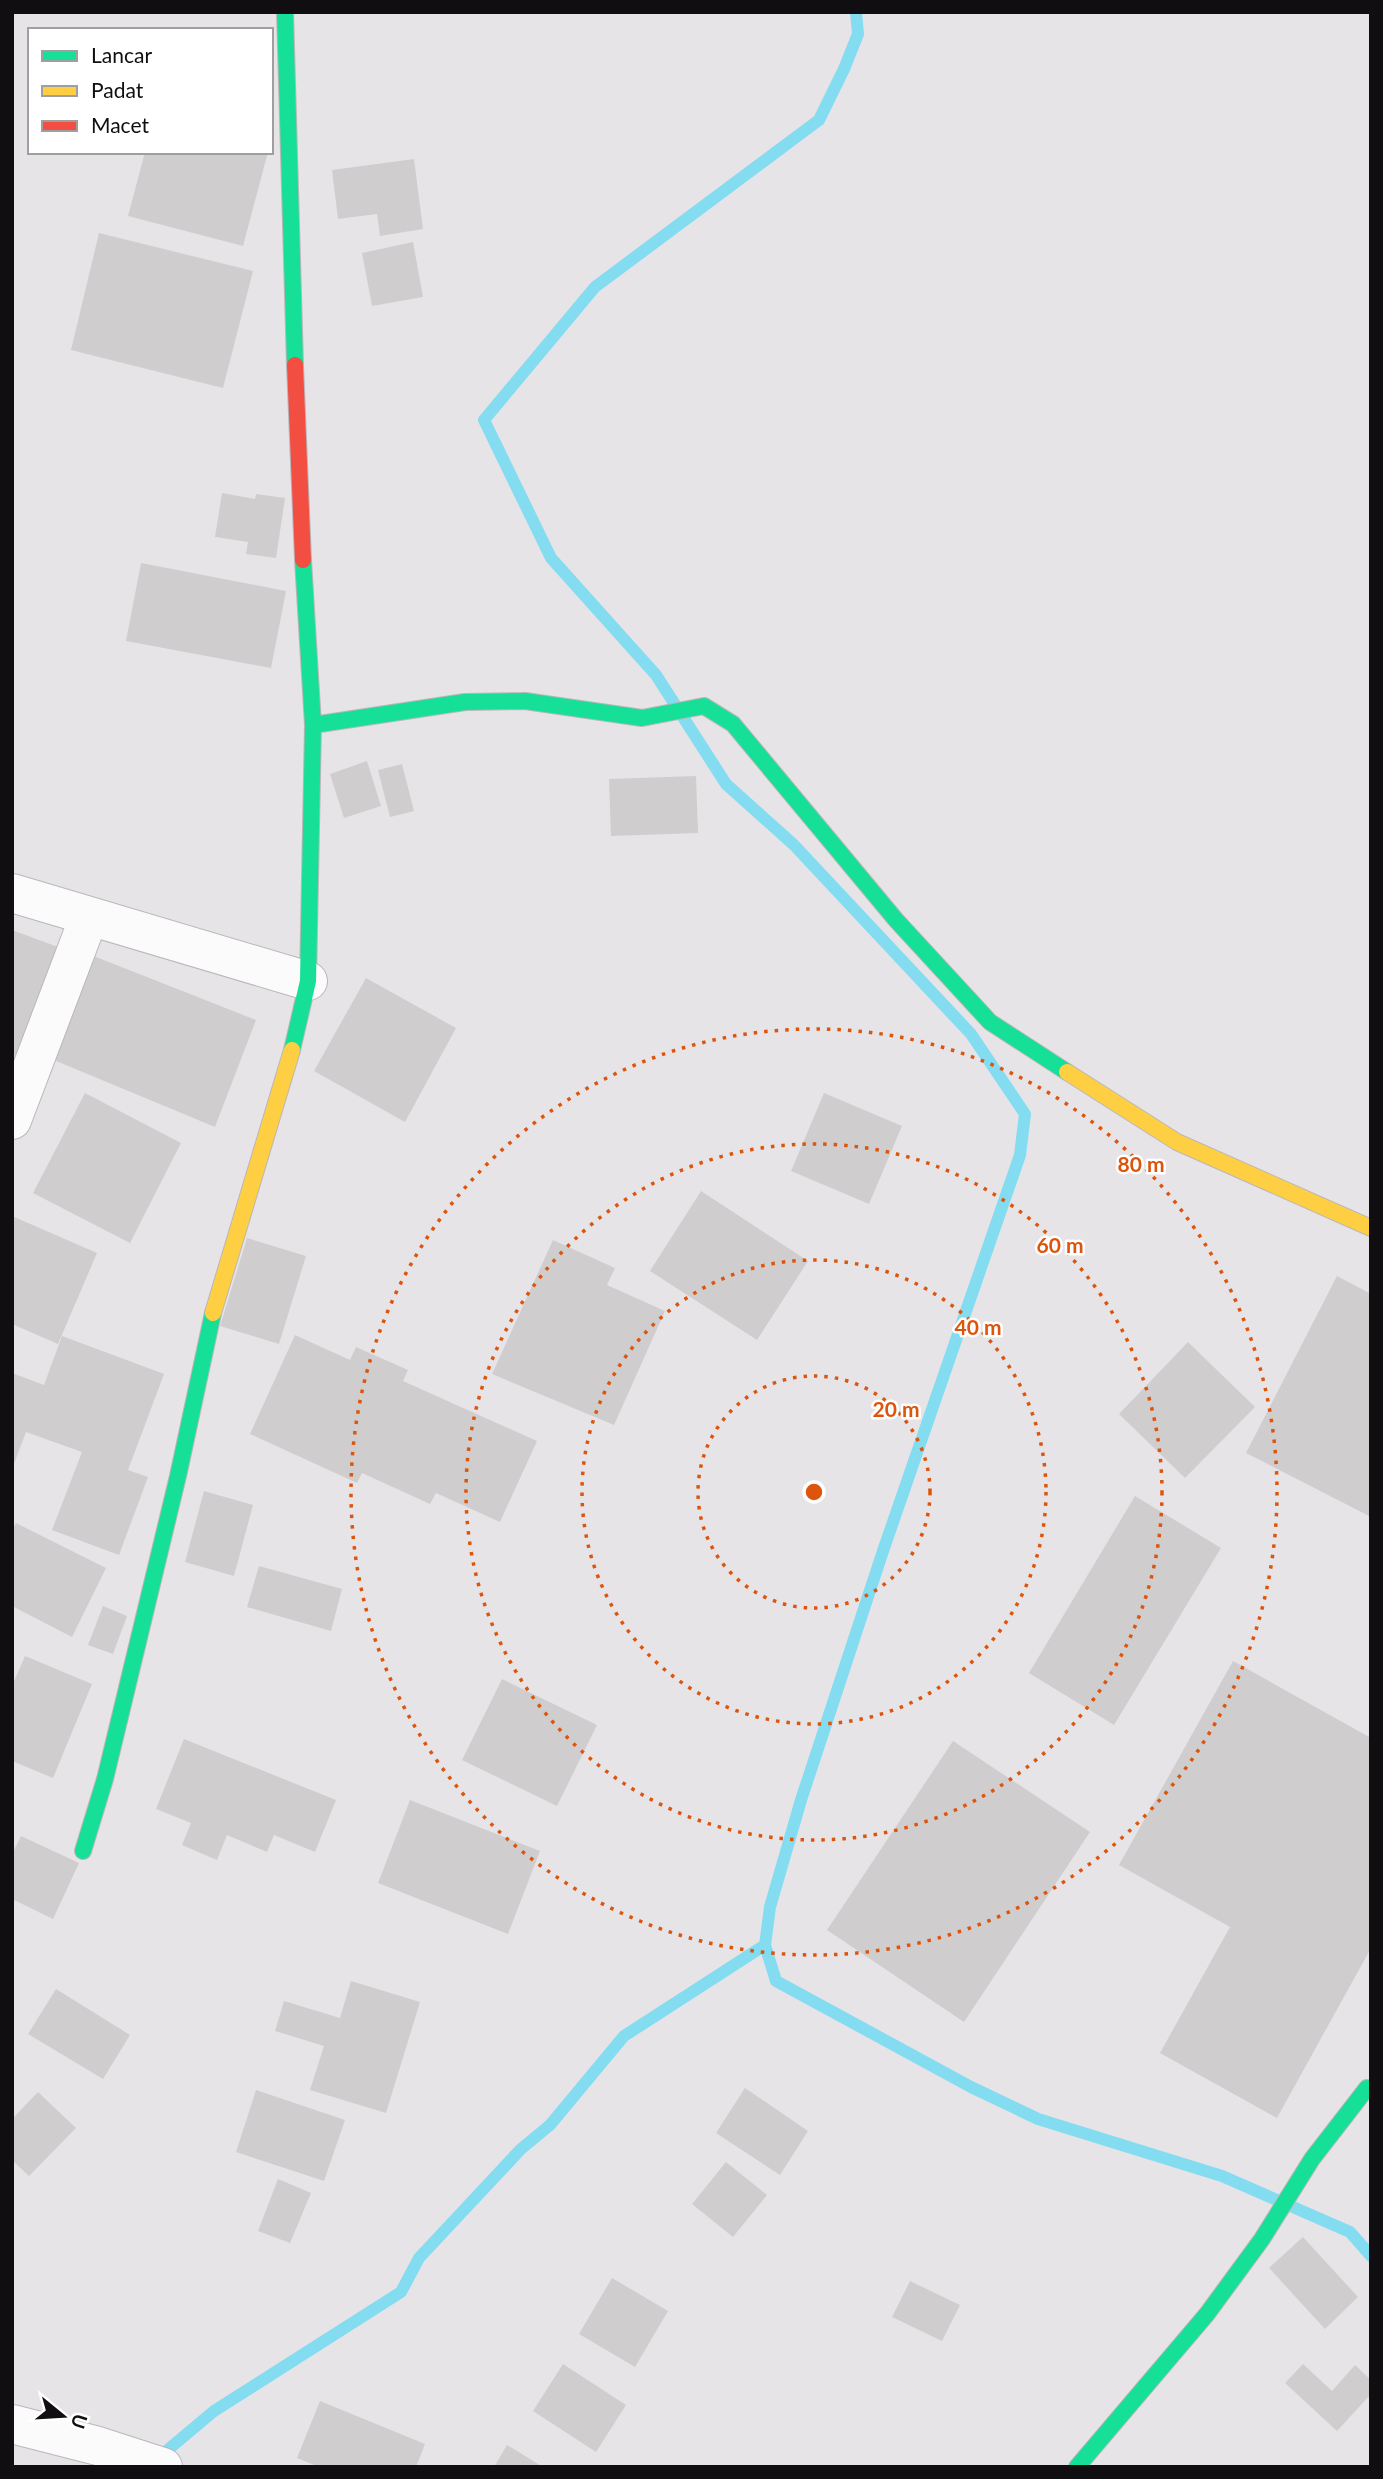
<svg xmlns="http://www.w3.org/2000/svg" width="1383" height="2479" font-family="Lato,sans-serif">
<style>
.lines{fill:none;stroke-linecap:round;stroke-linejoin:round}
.stream{stroke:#83dcf0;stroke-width:12}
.building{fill:#d0cdce}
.street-casing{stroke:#b9b7ba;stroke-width:40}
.fast-casing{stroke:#b9b7ba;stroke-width:18}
.slow-casing{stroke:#b9b7ba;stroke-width:18}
.jam-casing{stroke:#b9b7ba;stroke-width:18}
.street{stroke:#fbfbfc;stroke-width:38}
.fast{stroke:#16e098;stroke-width:16}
.slow{stroke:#ffcf43;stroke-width:16}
.jam{stroke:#f24e42;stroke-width:16}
.ring{fill:none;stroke:#dd550c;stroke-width:3.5;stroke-dasharray:3.5 7}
.centre{fill:#dd550c;stroke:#fff;stroke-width:3.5}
.ring-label{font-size:21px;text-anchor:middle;font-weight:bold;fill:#dd550c;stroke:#fff;stroke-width:5;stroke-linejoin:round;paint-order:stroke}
</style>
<rect width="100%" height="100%" fill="#e7e4e8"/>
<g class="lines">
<path class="stream" d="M856 12 858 34 844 69 819 120 595 287 484 420 551 558 656 675 726 784 794 845 971 1034 1025 1114 1020 1155 883 1551 801 1800 770 1907 765 1945 776 1981 971 2087 1038 2119 1222 2176 1350 2232 1371 2256
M158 2458 214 2411 401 2292 419 2258 521 2149 550 2125 624 2036 765 1945"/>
</g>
<path class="building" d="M145 152H268L243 246 128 216Z
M414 159 423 229 380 236 377 214 338 219 332 170Z
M99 233 253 271 223 388 71 350Z
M413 242 423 297 372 306 362 253Z
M222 493 255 499 256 494 285 498 276 558 246 554 248 542 215 537Z
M141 563 286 591 271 668 126 641Z
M367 761 381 806 344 818 330 774Z
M402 764 414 811 390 817 378 770Z
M696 776 698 833 611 836 609 779Z
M12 930 58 947 17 1056 12 1054Z
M91 955 256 1020 215 1127 49 1058Z
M366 978 456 1028 405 1122 314 1071Z
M85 1093 181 1143 130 1243 33 1193Z
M824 1093 902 1126 869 1204 791 1171Z
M701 1191 808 1261 757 1340 650 1271Z
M12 1216 97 1253 58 1344 12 1324Z
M247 1238 306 1256 279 1344 220 1326Z
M553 1240 615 1268 607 1285 665 1311 614 1425 492 1374Z
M1337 1276 1371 1294V1517L1246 1453Z
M295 1335 350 1360 356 1347 408 1370 403 1381 537 1441 500 1522 436 1493 430 1504 362 1473 357 1483 250 1434Z
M62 1336 164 1374 128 1470 148 1477 119 1555 52 1530 82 1452 26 1432 12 1469V1373L44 1385Z
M1188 1342 1255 1407 1185 1478 1119 1414Z
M204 1491 253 1505 234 1576 185 1562Z
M1135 1496 1221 1548 1114 1725 1029 1673Z
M16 1523 106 1568 72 1637 12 1606V1530Z
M259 1566 342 1589 331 1631 247 1607Z
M103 1606 127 1616 113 1654 88 1645Z
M25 1656 92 1684 53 1778 12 1761V1686Z
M1233 1661 1371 1738V1948L1277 2118 1160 2053 1230 1927 1119 1865Z
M502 1679 597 1725 557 1806 462 1760Z
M184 1739 336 1800 315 1852 274 1835 267 1852 227 1835 217 1860 182 1845 191 1823 156 1809Z
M953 1741 1090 1832 964 2022 827 1930Z
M410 1800 540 1851 508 1934 378 1883Z
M21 1836 79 1863 53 1919 12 1899V1854Z
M351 1981 420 2002 386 2113 310 2090 324 2046 275 2031 284 2001 340 2018Z
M56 1989 130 2035 103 2079 28 2034Z
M745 2088 808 2131 780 2175 716 2133Z
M256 2090 345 2120 324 2181 236 2152Z
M38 2092 76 2128 29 2176 12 2160V2119Z
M726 2162 767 2195 733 2237 692 2204Z
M278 2179 311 2193 290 2243 258 2231Z
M1303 2237 1358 2297 1325 2329 1269 2268Z
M612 2278 668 2311 635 2367 579 2334Z
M910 2281 960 2305 942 2341 892 2317Z
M563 2364 626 2405 596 2452 533 2411Z
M1303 2364 1332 2391 1355 2365 1371 2380V2394L1337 2431 1285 2383Z
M320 2401 425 2444 416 2467H319L297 2458Z
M507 2445 543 2467H494Z"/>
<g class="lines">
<g class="street-casing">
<path id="street" d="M12 893 308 981
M12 1120 89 917
M12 2424 98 2446 163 2467"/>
</g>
<g class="fast-casing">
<path id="fast" d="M285 12 295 365
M313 725 465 702 525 701 642 718 704 706 733 724 896 920 990 1022 1067 1072
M292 1050 308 981 313 725 303 560
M83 1851 105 1779 178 1476 213 1313
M1077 2467 1207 2314 1262 2239 1312 2159 1367 2088"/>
</g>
<g class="slow-casing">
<path id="slow" d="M1067 1072 1177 1142 1371 1228
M213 1313 292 1050"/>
</g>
<g class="jam-casing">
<path id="jam" d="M295 365 303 560"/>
</g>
<use href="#street" class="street"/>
<use href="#fast" class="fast"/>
<use href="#slow" class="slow"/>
<use href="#jam" class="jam"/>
</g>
<g class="ring">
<circle cx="814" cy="1492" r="116"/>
<circle cx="814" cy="1492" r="232"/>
<circle cx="814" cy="1492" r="348"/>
<circle cx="814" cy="1492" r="463"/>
</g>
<circle cx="814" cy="1492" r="10" class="centre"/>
<g class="ring-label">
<text x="1141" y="1172">80 m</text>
<text x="1060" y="1253">60 m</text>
<text x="978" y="1335">40 m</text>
<text x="896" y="1417">20 m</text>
</g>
<rect width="1383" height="2479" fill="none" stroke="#100e10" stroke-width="28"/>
<rect x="28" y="28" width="245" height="126" fill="#ffffff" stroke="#9f9f9f" stroke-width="2"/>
<rect x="42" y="51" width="35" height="10" fill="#16e098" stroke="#9f9f9f" stroke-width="2"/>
<text x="91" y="63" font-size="21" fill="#100e10">Lancar</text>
<rect x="42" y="86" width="35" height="10" fill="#ffcf43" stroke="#9f9f9f" stroke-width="2"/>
<text x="91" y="98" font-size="21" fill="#100e10">Padat</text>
<rect x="42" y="121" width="35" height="10" fill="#f24e42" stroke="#9f9f9f" stroke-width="2"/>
<text x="91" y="133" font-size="21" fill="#100e10">Macet</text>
<g transform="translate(63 2416) rotate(108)" stroke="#ffffff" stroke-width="5" paint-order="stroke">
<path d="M0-5L12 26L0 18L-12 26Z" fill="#100e10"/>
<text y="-10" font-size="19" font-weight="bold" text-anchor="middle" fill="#100e10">U</text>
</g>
</svg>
